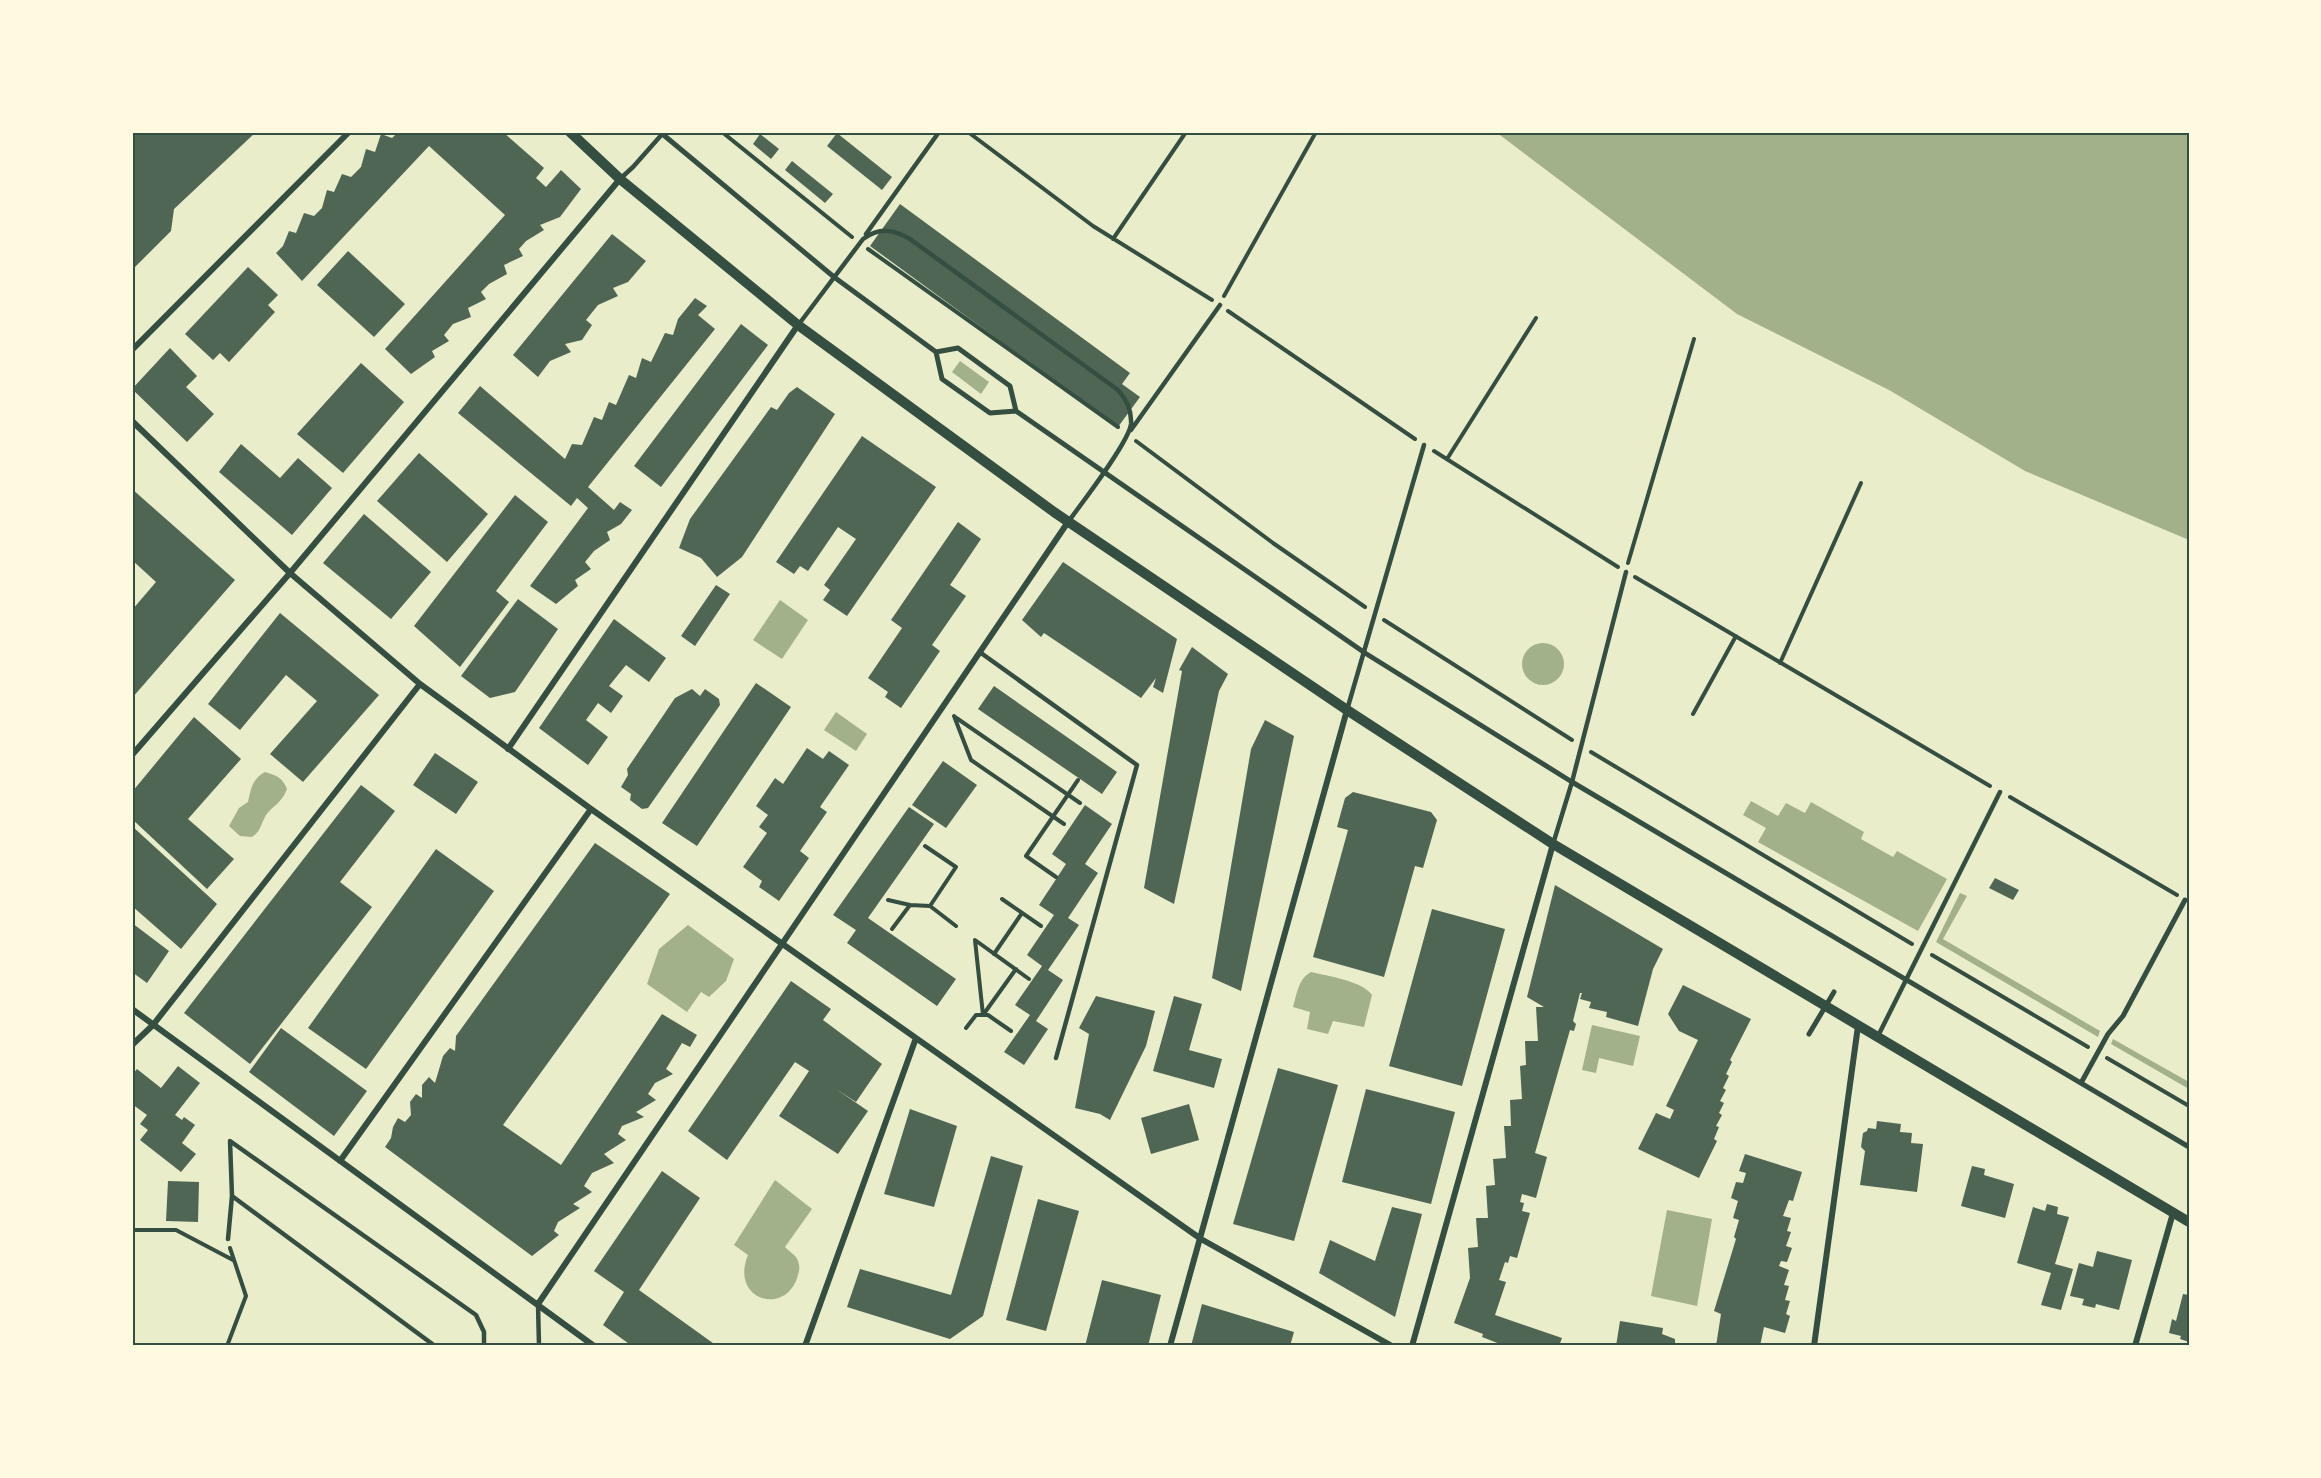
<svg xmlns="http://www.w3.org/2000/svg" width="2321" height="1478" font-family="'Space Grotesk',sans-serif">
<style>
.water{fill:#a3b18a}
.building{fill:#4f6655}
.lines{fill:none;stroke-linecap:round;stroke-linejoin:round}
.path{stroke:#344e41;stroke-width:4}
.service{stroke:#344e41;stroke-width:4.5}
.pedestrian{stroke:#344e41;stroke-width:5}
.minor{stroke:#344e41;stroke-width:6}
.tertiary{stroke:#344e41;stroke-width:10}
.neatline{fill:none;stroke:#344e41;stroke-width:2}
</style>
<rect width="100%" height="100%" fill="#e9edc9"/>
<path class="water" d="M1496 132H2189V540L2025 471 1889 390 1737 314Z
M960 361 989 382 981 394 952 372Z
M780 600 808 620 782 659 753 640Z
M1522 664a21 21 0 1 1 42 0a21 21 0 1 1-42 0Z
M836 712 867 734 856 751 824 730Z
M265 772C276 775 283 778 287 789 281 805 271 806 265 817 260 826 261 831 252 837L240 836 229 826 239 808 248 802C251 789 252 779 265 772Z
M1751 801 1778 816 1786 803 1805 813 1811 802 1864 832 1861 839 1893 857 1897 851 1947 879 1918 931 1758 842 1766 828 1743 815Z
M1960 893 1967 896 1943 939 2100 1031 2098 1037 1936 942Z
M688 925 734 959 726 981 709 997 701 992 687 1012 647 984 659 949Z
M1311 972C1327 976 1363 981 1372 995L1364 1027 1333 1021 1328 1034 1307 1029 1310 1012 1293 1007C1297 994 1298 979 1311 972Z
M1592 1025 1640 1036 1633 1066 1599 1058 1596 1073 1582 1070Z
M2113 1039 2189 1082V1089L2111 1044Z
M775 1180 812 1209 785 1247C788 1250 793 1254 796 1257 800 1263 800 1269 798 1275 787 1317 729 1301 748 1255L734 1245Z
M1667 1210 1712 1219 1697 1306 1651 1296Z"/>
<path class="building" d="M132 132H256L174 209 171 231 132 270Z
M398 132H503L544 168 536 178 546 187 561 170 581 189 560 217 540 225 544 230 526 241 519 249 523 256 504 265 507 274 489 284 481 292 486 299 468 308 471 317 453 324 444 335 449 341 432 351 435 357 411 374 385 349 505 215 429 146 302 281 276 253 283 246 289 231 296 233 304 213 314 216 322 208 327 190 334 192 342 174 351 177 361 167 366 149 375 152 381 134 392 138Z
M837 133 892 177 882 190 827 146Z
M760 134 779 149 771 159 753 144Z
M792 161 833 194 825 203 785 170Z
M900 204 1130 373 1122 384 1140 397 1118 427 870 246Z
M612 234 646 261 628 282 613 288 618 296 598 305 586 320 592 325 582 340 565 344 571 352 550 361 538 377 513 355Z
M348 251 405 304 374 337 317 285Z
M248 267 278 295 268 305 275 312 229 362 220 353 213 360 185 334Z
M695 298 707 306 698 315 715 329 588 487 614 510 620 502 632 510 621 524 607 532 610 540 594 551 585 562 591 569 575 580 578 586 556 604 530 586 588 508 577 498 571 506 458 413 480 386 565 459 572 444 582 445 594 417 602 420 609 402 616 405 629 375 636 378 642 358 651 362 665 333 673 335 678 319Z
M741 324 768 345 661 487 634 466Z
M170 348 197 376 186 387 214 414 187 442 132 389Z
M361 363 404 402 343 473 297 434Z
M797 387 835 414 742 557 717 577 701 558 679 548 690 519 771 407 777 410 789 393Z
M862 436 936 487 847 616 823 600 830 590 824 585 856 539 838 527 808 571 800 566 794 574 776 562Z
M241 444 280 478 298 458 332 488 292 535 219 472Z
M419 453 488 514 447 562 377 501Z
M132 489 235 580 132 698V610L156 582 132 560Z
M515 495 548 522 496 591 509 602 460 667 414 626Z
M364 514 431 572 391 619 323 563Z
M958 522 981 539 950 585 966 596 932 645 940 651 901 708 885 697 888 692 868 678 902 628 891 620Z
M1063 562 1177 639 1163 693 1153 687 1156 678 1141 698 1044 633 1041 637 1022 620Z
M716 585 730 594 695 646 681 636Z
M518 599 558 629 515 692 490 698 461 676Z
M280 613 379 695 303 782 270 754 317 701 286 675 240 730 208 704Z
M614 619 666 658 649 682 626 665 609 686 623 696 611 713 598 703 586 720 608 737 588 765 539 728Z
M1192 647 1228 674 1219 691 1174 904 1144 888 1182 671 1179 670Z
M756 683 791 707 697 846 662 823Z
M994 686 1117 772 1102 794 978 709Z
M692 689 700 696 705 689 719 699 720 705 648 808 642 809 630 800 631 794 621 787 628 775 627 769 675 698Z
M194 717 241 759 188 819 234 859 207 889 132 819V792Z
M1265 720 1294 736 1241 991 1212 978 1251 749Z
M807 748 823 759 829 751 849 765 820 807 827 812 800 851 809 858 779 901 759 887 762 881 743 867 767 833 759 827 768 815 756 806 775 778 783 784Z
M435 753 478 782 456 814 413 785Z
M943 761 977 785 946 828 912 805Z
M361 785 395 811 340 882 372 907 250 1064 184 1013Z
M1353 792 1431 812 1437 820 1423 868 1415 866 1384 977 1313 957 1348 830 1337 827 1345 798Z
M1085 805 1112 824 1085 864 1098 873 1068 918 1079 925 1048 970 1063 980 1036 1021 1048 1029 1024 1065 1004 1052 1030 1015 1015 1005 1042 966 1027 955 1054 915 1039 905 1066 864 1052 854Z
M909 807 934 824 868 918 956 979 937 1006 847 943 856 930 833 915Z
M132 826 217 904 181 949 132 906Z
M595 843 670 894 503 1125 561 1165 662 1014 697 1035 690 1047 682 1043 666 1069 673 1074 655 1083 648 1094 656 1100 636 1112 644 1117 622 1126 618 1134 626 1140 604 1154 614 1163 592 1173 584 1186 592 1192 573 1204 580 1208 558 1222 554 1231 559 1235 532 1256 385 1147 391 1138 393 1127 398 1118 405 1122 411 1115 410 1102 416 1094 422 1098V1085L429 1077 435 1083 443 1056 450 1048 455 1051 456 1036Z
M436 849 494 891 366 1069 308 1028Z
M1995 878 2019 890 2013 900 1989 888Z
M1555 885 1663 949 1653 969 1638 1026 1606 1017 1607 1012 1589 1008 1591 1002 1580 999 1582 993H1580L1573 1021 1576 1024 1574 1031 1570 1030 1535 1153 1547 1157 1536 1198 1522 1194 1520 1202 1524 1203 1522 1211 1530 1213 1517 1258 1510 1256 1508 1263 1505 1262 1499 1280 1506 1282 1495 1315 1562 1338 1559 1346H1505L1482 1337 1483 1334 1454 1323 1470 1278 1468 1248 1478 1247 1476 1218H1488L1486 1186 1495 1185 1493 1159 1506 1158 1504 1126H1511L1510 1100 1522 1099 1520 1066 1526 1065 1525 1041H1538L1536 1007H1544L1527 997Z
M1432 909 1505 929 1462 1086 1389 1066Z
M132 923 169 951 147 983 132 972Z
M791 981 831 1009 823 1020 882 1064 856 1102 836 1089 868 1111 838 1154 779 1116 809 1071 795 1062 727 1160 688 1131Z
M1683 985 1751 1019 1730 1060 1732 1062 1726 1074 1729 1076 1723 1088 1726 1090 1720 1101 1724 1103 1719 1113 1722 1115 1716 1126 1719 1127 1714 1139 1717 1141 1699 1178 1638 1149 1656 1113 1670 1119 1674 1110 1666 1106 1698 1040 1679 1031 1668 1014Z
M1096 996 1155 1011 1146 1046 1110 1120 1100 1114 1075 1108 1089 1034 1079 1028Z
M1174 996 1202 1004 1189 1050 1222 1059 1214 1088 1153 1071Z
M281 1028 367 1091 334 1136 249 1072Z
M178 1066 200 1083 175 1115 182 1120 184 1117 195 1125 182 1143 196 1154 181 1172 140 1140 148 1130 140 1124 147 1115 132 1104V1075L137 1069 161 1088Z
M1278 1068 1338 1085 1294 1241 1233 1224Z
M1366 1089 1455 1112 1431 1204 1342 1182Z
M1189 1104 1199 1140 1151 1154 1141 1118Z
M910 1109 957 1126 934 1207 884 1194Z
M1877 1121 1901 1124 1900 1132 1912 1133 1911 1143 1923 1144 1917 1192 1860 1185 1865 1151 1861 1147 1863 1133 1867 1131 1868 1128 1876 1129Z
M1745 1154 1802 1172 1793 1201 1789 1200 1783 1216 1791 1218 1787 1231 1791 1232 1786 1246 1792 1248 1787 1262 1781 1261 1779 1266 1789 1270 1784 1285 1789 1286 1785 1300 1790 1301 1786 1314 1790 1316 1785 1333 1764 1327 1760 1346H1716L1721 1314 1714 1311 1736 1239 1734 1237 1739 1220 1733 1218 1738 1201 1731 1198 1736 1182 1743 1183 1746 1173 1739 1171Z
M991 1156 1023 1166 983 1316 950 1339 847 1307 860 1269 951 1295Z
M1972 1166 1985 1169 1984 1175 2014 1184 2005 1218 1961 1206Z
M662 1171 700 1198 639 1290 717 1346H632L603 1325 624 1292 594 1271Z
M168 1181 199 1182 198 1222 166 1221Z
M1038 1199 1079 1211 1046 1331 1006 1320Z
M2047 1204 2058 1207 2057 1214 2069 1217 2055 1264 2073 1269 2061 1310 2041 1305 2051 1273 2017 1263 2033 1207 2045 1211Z
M1392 1207 1422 1214 1395 1317 1319 1273 1330 1240 1375 1261Z
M2097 1251 2132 1260 2119 1310 2096 1304 2095 1308 2082 1305 2084 1299 2070 1296 2079 1263 2093 1267Z
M1102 1280 1161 1295 1148 1346H1085Z
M2183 1294 2189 1295V1342L2180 1339 2181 1336 2169 1333 2172 1319 2176 1321Z
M1202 1304 1294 1332 1290 1346H1191Z
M1620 1321 1663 1328 1662 1334 1675 1339V1343L1682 1346H1616Z"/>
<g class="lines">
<path class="path" d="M722 132 852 237
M968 132 1093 226 1212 300
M1113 239 1186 132
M868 249 1118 427
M1224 296 1316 132
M1228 311 1415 439
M1136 441 1273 543 1365 607
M1434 451 1618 567
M1447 459 1536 318
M1628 563 1694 339
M1635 577 1990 786
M1384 620 1572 740
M1780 663 1861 483
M1693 714 1736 636
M954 716 971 760 1064 824
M955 717 1080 803
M1591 752 1912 944
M2010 797 2177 895
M925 846 956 867 930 906
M1056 877 1026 856 1078 780
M1002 899 1041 926
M888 900 910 905
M892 929 910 905 930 906 956 926
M994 954 1022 913
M1932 955 2088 1047
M1016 969 983 1015 975 940 1029 979
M966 1028 976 1015H988L1011 1031
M2107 1058 2189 1106
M132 1230H176L233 1260
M227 1346 246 1296 230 1248"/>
<path class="service" d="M621 178 633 167 664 132
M866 234 939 132
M799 324 863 239C879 227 893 229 910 239L1118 390C1127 400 1132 410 1131 424 1129 442 1082 503 1068 522
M1131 430 1220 305
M981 653 1137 765 1056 1058
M1347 710 1424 445
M1553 844 1572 782 1626 572
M1878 1036 2000 792
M232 1196 435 1346
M228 1239 232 1196 230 1141 476 1315 484 1332V1346
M538 1304 539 1346"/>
<path class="pedestrian" d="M660 132 834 277 936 352 958 348 1010 386 1016 411 1365 653 1572 782 2189 1147
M936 352 942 379 990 413 1016 411
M1809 1034 1834 992
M2081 1083 2108 1034 2123 1016 2185 900"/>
<path class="minor" d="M132 350 349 132
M132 421 290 573 420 684 591 809 1201 1239 1392 1346
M508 749 798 325
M132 755 290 573 620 179
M132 1009 594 1346
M132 1045 153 1025 420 684
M340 1161 591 809
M538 1304 1068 522
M805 1346 916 1038
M1170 1346 1347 710
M1412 1346 1553 844
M1814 1346 1858 1026
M2135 1346 2173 1213"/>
<path class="tertiary" d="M570 132 620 179 798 325 1054 512 1347 710 1553 844 2189 1222"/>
</g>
<rect width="2321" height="1478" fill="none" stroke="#fefae0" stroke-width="267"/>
<rect x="134" y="134" width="2054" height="1210" class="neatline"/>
</svg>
